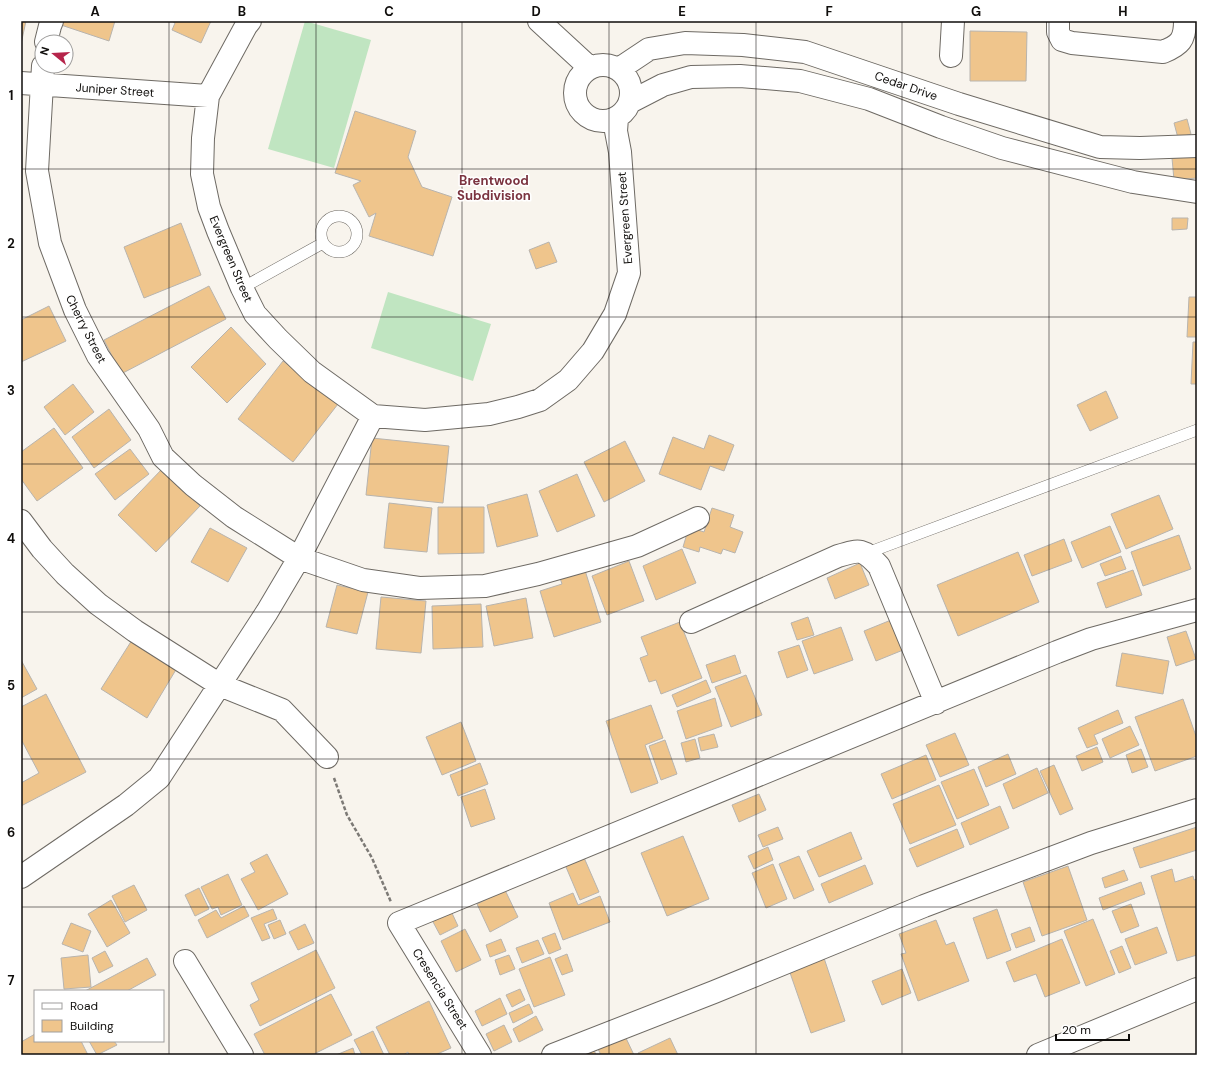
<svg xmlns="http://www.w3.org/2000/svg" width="1218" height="1076" font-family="'DM Sans',sans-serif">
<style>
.grass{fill:#c0e5c1}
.building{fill:#efc58c;stroke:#b8b4ae}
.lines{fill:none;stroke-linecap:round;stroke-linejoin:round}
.lane-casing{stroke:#6e6a64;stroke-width:12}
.street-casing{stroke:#6e6a64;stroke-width:24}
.path{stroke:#7d7a76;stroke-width:2.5;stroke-dasharray:4 2;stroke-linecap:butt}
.lane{stroke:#fff;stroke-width:11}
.street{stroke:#fff;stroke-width:22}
.grid{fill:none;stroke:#0f0d0b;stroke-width:1;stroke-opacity:0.55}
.labels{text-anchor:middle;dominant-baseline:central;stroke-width:3;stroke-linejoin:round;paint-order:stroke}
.street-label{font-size:12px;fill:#0f0d0b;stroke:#fff}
.neighbourhood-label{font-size:13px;font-weight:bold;fill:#7b3440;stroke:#fff}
.neatline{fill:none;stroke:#0f0d0b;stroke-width:1.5}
.grid-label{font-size:13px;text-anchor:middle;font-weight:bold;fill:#0f0d0b}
</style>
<rect width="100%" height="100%" fill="#f8f4ed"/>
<path class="grass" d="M305 21 371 40 334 168 268 149Z
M388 292 491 324 473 381 371 348Z"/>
<path class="building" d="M21 21H26L21 44Z
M63 21H115L109 41 61 25Z
M172 21H211L201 43 172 30 175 23Z
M970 31 1027 32 1026 81H970Z
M355 111 416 131 408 157 422 187 452 197 433 256 369 236 376 213 369 217 353 185 361 181 335 173Z
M1187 119 1191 134 1178 138 1174 123Z
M1197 156V178L1174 180 1172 158Z
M1172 218H1188L1187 229 1172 230Z
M181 223 201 275 144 298 124 247Z
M549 242 557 262 536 269 529 250Z
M209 286 226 319 121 374 104 340Z
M1189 297H1197V337H1187Z
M49 306 66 341 21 362V320Z
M231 327 266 364 227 403 191 367Z
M1193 342H1197V384H1191Z
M283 361 338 404 293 462 238 419Z
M73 384 94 412 65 435 44 407Z
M1106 391 1118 418 1090 431 1077 405Z
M109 409 131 440 94 468 72 437Z
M54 428 83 468 37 501 21 479V452Z
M709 435 734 445 724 471 710 466 701 490 659 474 673 437 704 449Z
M372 438 449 446 443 503 366 495Z
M625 441 645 481 604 502 584 462Z
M130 449 149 474 115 500 95 474Z
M162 469 200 506 156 552 118 515Z
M577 474 595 516 557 532 539 491Z
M527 494 538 536 497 547 487 505Z
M1159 495 1173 529 1126 549 1111 514Z
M389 503 432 508 427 552 384 548Z
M438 507H484V553L438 554Z
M712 508 734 515 730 527 743 532 735 553 723 549 721 554 700 547 699 552 683 547 689 527 704 532Z
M1110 526 1121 552 1082 568 1071 542Z
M210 528 247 548 228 582 191 562Z
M1179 535 1191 569 1143 586 1131 552Z
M1064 539 1072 561 1032 576 1024 555Z
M682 549 696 583 656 600 643 566Z
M1018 552 1039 602 958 636 937 585Z
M1121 556 1126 569 1105 576 1100 564Z
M629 561 644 601 607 615 592 576Z
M860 563 869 585 835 599 827 578Z
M584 567 601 622 554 637 540 591 562 584 559 575Z
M1133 570 1142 595 1106 608 1097 583Z
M337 585 368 592 357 634 326 627Z
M381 597 426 601 421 653 376 649Z
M526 598 533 638 494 646 486 606Z
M481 604 483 647 433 649 432 606Z
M808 617 814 635 797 640 791 623Z
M896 618 908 648 876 661 864 631Z
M680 622 702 678 661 694 656 680 649 682 640 658 648 655 641 637Z
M841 627 853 660 814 674 802 641Z
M1186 631 1196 659 1176 666 1167 637Z
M132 640 177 668 147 718 101 689Z
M799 645 808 670 787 678 778 652Z
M1122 653 1169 661 1163 694 1116 686Z
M735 655 741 673 712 683 706 665Z
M21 660 37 689 21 698Z
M746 675 762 715 731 727 715 687Z
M706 680 711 692 677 707 672 695Z
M46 694 86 772 21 806V783L39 773 22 741H21V707Z
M715 698 722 726 686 739 677 711Z
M1183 699 1197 739V756L1155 771 1135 717Z
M651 705 663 738 645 745 658 783 631 793 606 721Z
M1118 710 1123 723 1094 735 1098 744 1087 748 1078 728Z
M461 722 476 761 442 775 426 737Z
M1130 726 1139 745 1110 758 1102 739Z
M955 733 969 765 940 777 926 745Z
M714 734 718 747 701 751 698 738Z
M695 739 700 758 686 762 681 743Z
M665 740 677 774 661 780 649 746Z
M1097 747 1103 762 1082 771 1076 756Z
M1141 749 1148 767 1132 773 1126 755Z
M1008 754 1016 774 986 787 978 767Z
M926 755 936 780 892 799 881 774Z
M480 763 488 784 458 796 450 775Z
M1054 765 1073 809 1060 815 1040 771Z
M1037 768 1048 793 1013 809 1003 784Z
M974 769 989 805 957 819 941 782Z
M939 785 956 825 910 844 893 804Z
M485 789 495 819 471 827 461 797Z
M759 794 766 810 739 822 732 805Z
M1000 806 1009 828 970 845 961 823Z
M778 827 783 839 763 847 758 835Z
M1197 827V850L1140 868 1133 848Z
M957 829 964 847 917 867 909 849Z
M851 832 862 859 819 877 807 851Z
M683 836 709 899 667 916 641 853Z
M768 847 773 860 754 869 748 856Z
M582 853 599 892 580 900 563 860Z
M267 854 288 894 258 910 241 879 255 872 250 863Z
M799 856 814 890 794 899 779 864Z
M773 864 787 899 766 908 752 873Z
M865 865 873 884 829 903 821 884Z
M1068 866 1087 920 1042 936 1023 882Z
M1172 869 1175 882 1193 876 1194 880 1197 879V955L1177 961 1151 876Z
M1124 870 1128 880 1105 888 1102 878Z
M228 874 242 905 221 915 218 907 212 909 201 887Z
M1141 882 1145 894 1103 910 1099 898Z
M134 885 147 910 125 922 112 896Z
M199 888 209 909 195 916 185 895Z
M505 890 518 917 490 932 477 904Z
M573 893 578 905 600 896 610 922 563 940 549 903Z
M111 900 130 933 107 947 88 914Z
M1131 904 1139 926 1121 933 1112 911Z
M244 906 249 916 207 938 198 920 216 910 221 918Z
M273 909 277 919 264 924 270 938 262 941 251 918Z
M997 909 1011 950 987 959 973 918Z
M451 911 458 926 440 935 432 920Z
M1093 919 1115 974 1086 986 1064 931Z
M280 920 286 934 274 939 268 925Z
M936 920 946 945 954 942 969 981 918 1001 901 954 906 953 899 934Z
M71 923 91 931 83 952 62 944Z
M305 924 314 943 298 950 289 932Z
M1030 927 1035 941 1016 948 1011 934Z
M1157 927 1167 953 1135 965 1125 939Z
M465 929 481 960 456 972 441 941Z
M555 933 561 949 549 954 542 938Z
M501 939 506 951 490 957 486 945Z
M1062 939 1080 983 1045 997 1036 974 1014 982 1006 962Z
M538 940 544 954 522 963 516 948Z
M1122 946 1131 968 1119 973 1110 951Z
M316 950 335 988 260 1026 250 1005 259 1000 251 983Z
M105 951 113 966 99 973 92 958Z
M567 954 573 971 562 975 555 959Z
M88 955 91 987 64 989 61 958Z
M509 955 515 969 500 975 495 960Z
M823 955 845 1021 811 1033 788 967Z
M550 957 565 995 534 1007 519 969Z
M147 958 156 975 127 991H85Z
M902 969 911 993 882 1005 872 981Z
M520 989 525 1000 512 1007 506 995Z
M331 994 352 1035 312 1055H265L254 1034Z
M500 998 507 1014 482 1026 475 1011Z
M429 1001 451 1048 435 1055H409L408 1052 403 1055H390L376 1027Z
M529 1004 533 1013 513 1023 509 1013Z
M536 1016 543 1030 519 1042 513 1029Z
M504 1025 512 1042 494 1051 486 1034Z
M373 1031 384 1055H362L354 1040Z
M35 1034V1041H81L88 1055H21V1042Z
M625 1036 634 1055H601L598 1049Z
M670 1038 678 1055H639L638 1053Z
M89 1041H114L117 1045 97 1055Z
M353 1048 355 1055H336Z
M594 1050 596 1055H582Z"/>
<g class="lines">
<g class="lane-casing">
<path id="lane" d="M321 234a18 18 0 1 1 36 0a18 18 0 1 1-36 0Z
M242 288 323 243
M867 553 1197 430"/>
</g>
<g class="street-casing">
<path id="street" d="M250 21 246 26 208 96 203 138 202 174 209 207 218 231 242 288 255 314 278 339 312 372 373 416 425 420 489 414 518 407 540 400 568 380 593 351 615 314 629 273 620 152 616 131 617 118
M539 21 590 68
M1058 21V32L1062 40 1072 43 1163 52C1180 45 1185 40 1185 21
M46 42 50 26 52 21
M951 56 953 21
M575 93a28 28 0 1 1 56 0a28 28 0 1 1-56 0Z
M43 66 37 171 50 243 75 310 98 356 149 429 163 457 193 485 234 517 299 558 363 580 419 588 485 586 538 574 637 546 698 518
M619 69 649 49 685 43 743 45 805 52 959 104 1100 147 1140 148 1197 146
M21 83 208 96
M630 102 663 85 691 77 740 76 800 81 869 99 941 127 1002 148 1133 182 1197 192
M21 521 42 549 65 574 98 604 135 631 220 685 282 710 327 757
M691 622 838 556C861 549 863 549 879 566L936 703
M21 877 126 805 159 778 267 612 299 558 373 416
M185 961 242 1055
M480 1055 399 923 1057 652 1091 639 1197 610
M553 1055 714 992 924 906 1091 843 1197 810
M1038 1055 1197 989"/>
</g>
<path class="path" d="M334 778 347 815 372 858 391 902"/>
<use href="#lane" class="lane"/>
<use href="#street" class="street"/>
</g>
<path class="grid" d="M169 21V1055M316 21V1055M462 21V1055M609 21V1055M756 21V1055M902 21V1055M1049 21V1055M21 169H1197M21 317H1197M21 464H1197M21 612H1197M21 759H1197M21 907H1197"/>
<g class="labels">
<g class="street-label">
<text transform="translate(906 86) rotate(19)">Cedar Drive</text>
<text transform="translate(115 90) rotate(4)">Juniper Street</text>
<text transform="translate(625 218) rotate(-94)">Evergreen Street</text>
<text transform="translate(231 259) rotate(67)">Evergreen Street</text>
<text transform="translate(86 329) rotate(63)">Cherry Street</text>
<text transform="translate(440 989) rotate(58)">Cresencia Street</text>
</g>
<g class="neighbourhood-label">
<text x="494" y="180">Brentwood<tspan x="494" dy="15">Subdivision</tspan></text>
</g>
</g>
<rect width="1218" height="1076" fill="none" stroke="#ffffff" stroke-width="44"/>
<rect x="34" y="990" width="130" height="52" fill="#ffffff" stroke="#9f9e9d"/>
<rect x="42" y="1003" width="20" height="6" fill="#ffffff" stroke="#9f9e9d"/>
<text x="70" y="1010" font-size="12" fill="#0f0d0b">Road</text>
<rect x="42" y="1020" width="20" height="12" fill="#efc58c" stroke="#9f9e9d"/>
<text x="70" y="1030" font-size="12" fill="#0f0d0b">Building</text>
<g transform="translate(54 54) rotate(288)"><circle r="19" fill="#ffffff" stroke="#9f9e9d"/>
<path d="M0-3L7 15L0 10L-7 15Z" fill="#b6254b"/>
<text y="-6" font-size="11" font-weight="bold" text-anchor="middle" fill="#0f0d0b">N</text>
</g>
<path d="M1056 1034v6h73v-6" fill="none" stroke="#0f0d0b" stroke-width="2"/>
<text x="1062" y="1034" font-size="12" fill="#0f0d0b" stroke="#ffffff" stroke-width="3" paint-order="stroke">20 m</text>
<rect x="22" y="22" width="1174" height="1032" class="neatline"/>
<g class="grid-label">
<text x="95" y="16">A</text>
<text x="242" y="16">B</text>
<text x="389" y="16">C</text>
<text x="536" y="16">D</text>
<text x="682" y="16">E</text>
<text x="829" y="16">F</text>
<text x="976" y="16">G</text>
<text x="1123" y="16">H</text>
<text x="11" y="100">1</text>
<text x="11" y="248">2</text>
<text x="11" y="395">3</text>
<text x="11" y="543">4</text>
<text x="11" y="690">5</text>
<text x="11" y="837">6</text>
<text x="11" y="985">7</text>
</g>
</svg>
